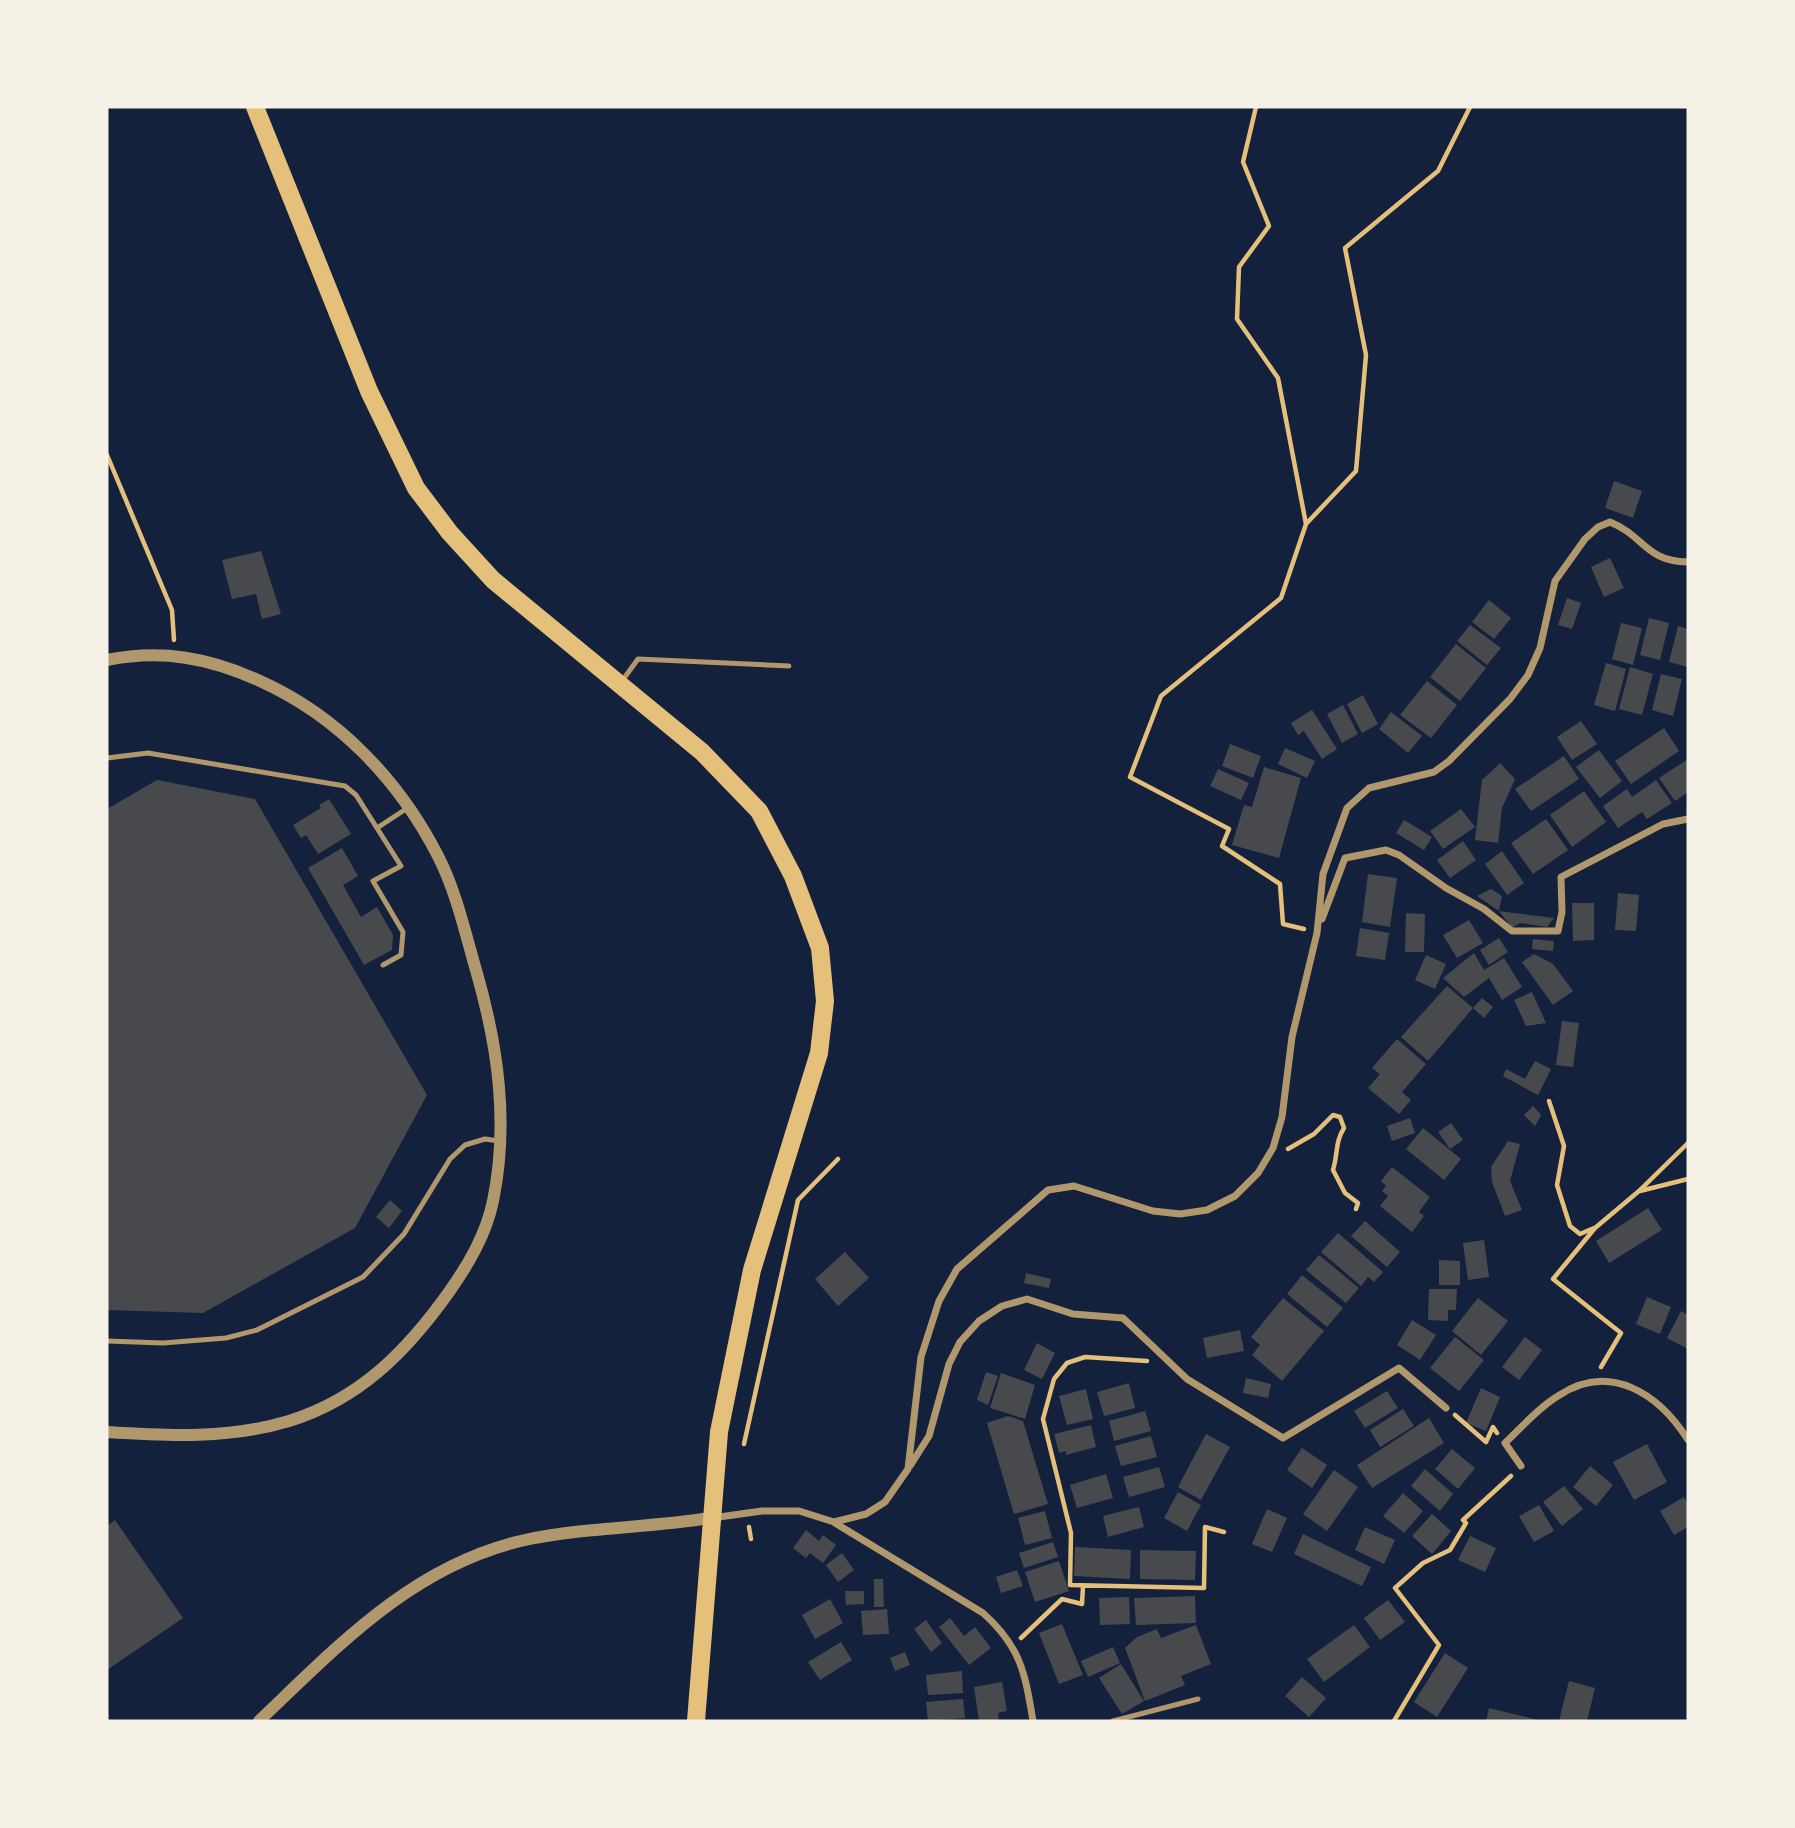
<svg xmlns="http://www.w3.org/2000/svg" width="1795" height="1828" font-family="Ubuntu,sans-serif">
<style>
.building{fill:#48494c}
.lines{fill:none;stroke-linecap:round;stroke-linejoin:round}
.path{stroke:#e5c07b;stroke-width:4.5}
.service{stroke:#b1986c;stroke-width:5}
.minor{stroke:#b1986c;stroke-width:7}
.tertiary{stroke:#b1986c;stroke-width:12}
.primary{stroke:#e5c07b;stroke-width:18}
</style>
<rect width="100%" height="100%" fill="#14213d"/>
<path class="building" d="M1614 481 1642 491 1633 518 1605 508Z
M261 551 281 614 262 619 256 594 232 599 222 560Z
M1610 558 1624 588 1604 597 1591 567Z
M1567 598 1581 603 1572 629 1558 625Z
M1489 600 1511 618 1494 639 1472 622Z
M1649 618 1669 623 1660 660 1640 655Z
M1621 623 1642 628 1633 665 1612 659Z
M1470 625 1501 648 1487 665 1457 641Z
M1678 626 1688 629V667L1669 662Z
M1456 644 1486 668 1460 701 1430 677Z
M1606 663 1626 669 1615 711 1594 705Z
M1630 667 1653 674 1642 715 1619 709Z
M1661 674 1682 679 1673 716 1652 710Z
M1427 681 1457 705 1431 738 1400 715Z
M1363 695 1378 724 1362 733 1347 704Z
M1343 705 1358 734 1342 743 1327 714Z
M1312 710 1337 749 1322 759 1304 731 1298 735 1291 723Z
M1391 712 1422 736 1408 753 1379 729Z
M1581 721 1597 744 1572 760 1557 737Z
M1664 728 1679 751 1631 784 1615 761Z
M1230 744 1261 756 1253 778 1222 766Z
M1285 748 1315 761 1307 778 1278 764Z
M1599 750 1622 781 1600 798 1576 767Z
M1564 756 1579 779 1531 811 1515 789Z
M1688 759V792L1675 801 1659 778Z
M1500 763 1515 779 1502 808 1498 843 1475 840 1482 780Z
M1264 767 1301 778 1279 858 1232 845 1244 805 1252 807Z
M1218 769 1249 783 1241 800 1210 786Z
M157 780 255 799 427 1095 355 1228 203 1313 107 1310V809Z
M1656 780 1672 803 1647 819 1642 812 1618 828 1603 806 1627 789 1632 797Z
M1584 791 1606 822 1572 847 1550 815Z
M329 799 351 834 318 854 306 835 301 838 293 825 321 808 319 805Z
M1461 809 1475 827 1443 849 1430 831Z
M1546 819 1568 850 1533 874 1511 843Z
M1404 820 1432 837 1424 850 1396 833Z
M1463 841 1476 860 1450 878 1437 860Z
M342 848 358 876 343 885 361 917 377 907 393 935 392 950 364 965 308 868Z
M1502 851 1524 883 1507 895 1485 864Z
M1368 874 1397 878 1390 927 1362 922Z
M1491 889 1502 896 1499 911 1554 918 1547 927 1520 923 1512 928 1499 911 1477 896Z
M1618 893 1639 895 1636 931 1615 930Z
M1572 903H1594V940L1573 941Z
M1406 913 1425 914 1424 952H1405Z
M1469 920 1483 943 1457 958 1443 935Z
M1360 928 1389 933 1385 960 1356 956Z
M1499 938 1508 952 1489 965 1480 950Z
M1533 939 1554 941 1553 951 1532 949Z
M1474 953 1484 970 1504 958 1522 987 1502 1000 1489 978 1464 997 1443 978Z
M1534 954 1553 964 1573 991 1553 1005 1522 962Z
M1426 955 1446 964 1435 989 1415 980Z
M1447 986 1473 1008 1428 1061 1401 1037Z
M1532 992 1546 1023 1526 1026 1514 1000Z
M1482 998 1493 1007 1484 1018 1473 1008Z
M1562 1021 1579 1023 1573 1067 1556 1065Z
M1397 1039 1426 1064 1402 1092 1411 1100 1399 1114 1368 1088 1380 1074 1372 1068Z
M1535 1061 1551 1069 1538 1095 1503 1076 1506 1069 1525 1079Z
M1533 1106 1541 1115 1535 1126 1524 1115Z
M1410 1118 1415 1133 1392 1141 1387 1126Z
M1451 1123 1463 1140 1450 1149 1438 1132Z
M1423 1128 1461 1159 1444 1180 1406 1149Z
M1508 1141 1520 1144 1510 1181 1522 1210 1505 1216 1492 1182 1491 1167Z
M1392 1167 1430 1197 1419 1212 1424 1216 1412 1232 1380 1206 1388 1196 1382 1191 1386 1186 1381 1181Z
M390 1200 402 1211 389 1228 376 1217Z
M1648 1208 1662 1230 1609 1263 1596 1241Z
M1365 1221 1400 1252 1387 1267 1351 1236Z
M1338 1233 1383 1272 1374 1282 1368 1277 1361 1286 1321 1252Z
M1484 1240 1489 1277 1468 1280 1463 1243Z
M845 1252 869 1278 838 1306 815 1279Z
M1319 1255 1359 1288 1346 1303 1306 1270Z
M1439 1260 1460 1261V1285H1439Z
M1026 1273 1051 1279 1049 1288 1024 1283Z
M1302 1275 1343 1308 1327 1327 1287 1294Z
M1429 1289H1457L1456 1310H1448V1321L1428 1320Z
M1647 1297 1671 1307 1660 1334 1636 1324Z
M1283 1298 1324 1331 1282 1381 1252 1355 1260 1345 1251 1337Z
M1478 1298 1508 1321 1481 1355 1452 1331Z
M1681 1311 1688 1315V1349L1667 1338Z
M1412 1320 1436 1335 1420 1360 1397 1345Z
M1240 1330 1244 1351 1207 1358 1203 1338Z
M1455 1337 1484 1360 1459 1391 1430 1368Z
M1525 1337 1542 1350 1519 1380 1502 1367Z
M1037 1343 1055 1353 1042 1379 1024 1370Z
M986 1372 998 1376 988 1405 977 1400Z
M1001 1373 1035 1385 1025 1419 990 1408Z
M1246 1378 1271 1384 1268 1398 1243 1393Z
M1129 1383 1135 1408 1104 1416 1097 1392Z
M1481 1388 1500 1397 1486 1431 1466 1423Z
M1086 1389 1093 1419 1067 1425 1059 1396Z
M1387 1391 1398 1408 1365 1428 1354 1411Z
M1403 1409 1414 1426 1380 1447 1370 1430Z
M1145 1411 1151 1431 1114 1441 1109 1421Z
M1008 1416 1023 1421 1048 1504 1014 1514 987 1423Z
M1429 1418 1444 1443 1372 1488 1357 1465Z
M1091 1425 1096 1447 1066 1455V1451L1059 1453 1054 1434Z
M1206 1434 1230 1447 1201 1500 1178 1487Z
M1151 1436 1157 1457 1121 1466 1115 1446Z
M1647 1444 1667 1482 1634 1500 1613 1462Z
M1302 1448 1327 1465 1312 1488 1287 1470Z
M1452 1449 1475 1468 1458 1489 1435 1469Z
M1590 1466 1613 1485 1596 1506 1573 1487Z
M1159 1467 1165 1487 1129 1497 1123 1477Z
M1425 1469 1453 1494 1440 1511 1411 1486Z
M1334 1470 1358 1487 1327 1531 1303 1514Z
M1106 1474 1113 1498 1077 1508 1070 1485Z
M1564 1486 1583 1509 1562 1526 1543 1502Z
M1178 1492 1201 1505 1187 1531 1164 1518Z
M1403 1493 1423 1511 1404 1533 1383 1516Z
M1684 1497 1688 1504V1527L1674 1535 1660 1511Z
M1539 1505 1554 1531 1534 1542 1519 1516Z
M1139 1507 1144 1527 1108 1537 1103 1516Z
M1267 1509 1287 1518 1272 1552 1252 1544Z
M1045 1511 1052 1538 1025 1545 1018 1518Z
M1432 1514 1451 1531 1432 1554 1412 1536Z
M115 1520 183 1618 107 1670V1526Z
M1365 1527 1395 1540 1384 1564 1355 1550Z
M806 1530 819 1541 823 1535 836 1545 823 1563 810 1553 806 1558 793 1548Z
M1303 1534 1371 1567 1362 1586 1294 1554Z
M1470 1536 1496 1548 1485 1572 1458 1560Z
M1053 1542 1058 1557 1024 1568 1019 1553Z
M1075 1547 1131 1550 1130 1579 1074 1576Z
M1140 1550 1196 1551 1195 1580 1140 1579Z
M842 1553 854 1570 838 1582 826 1565Z
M1059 1561 1069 1591 1035 1602 1025 1572Z
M1017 1570 1023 1586 1001 1593 996 1577Z
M874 1579H883L884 1607H874Z
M845 1591H864V1604L846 1605Z
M1195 1596 1196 1623 1136 1625 1134 1598Z
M1129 1597 1130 1624 1100 1625 1099 1598Z
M830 1599 843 1623 815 1639 802 1615Z
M1388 1600 1405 1622 1380 1640 1364 1618Z
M887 1609 889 1634 863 1635 861 1611Z
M950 1618 964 1636 975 1627 991 1648 969 1665 939 1627Z
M926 1620 942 1643 931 1652 914 1629Z
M1062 1624 1083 1675 1059 1684 1039 1633Z
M1196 1625 1211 1664 1181 1676 1185 1685 1145 1701 1125 1648 1137 1637 1157 1629 1161 1638Z
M1354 1625 1370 1647 1324 1682 1307 1659Z
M841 1642 852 1660 820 1680 808 1662Z
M1113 1647 1120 1663 1088 1677 1081 1661Z
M905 1652 910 1665 895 1671 890 1658Z
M1445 1653 1468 1668 1437 1717 1414 1702Z
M1121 1664 1144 1701 1122 1714 1099 1678Z
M962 1671 963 1693 928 1695 926 1675Z
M1302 1677 1326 1698 1309 1717 1285 1696Z
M1569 1681 1595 1688 1587 1721H1559Z
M1002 1682 1007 1711 998 1713 999 1721H979L974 1687Z
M963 1699 965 1718 928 1721 926 1702Z
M1489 1708 1538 1720V1721H1486Z"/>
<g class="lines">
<path class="path" d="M1256 107 1243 162 1269 226 1239 267 1237 319 1278 378 1306 524
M107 455 172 610 174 640
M1304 929 1283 924 1280 884 1222 846 1229 829 1130 777 1161 696 1281 598 1306 524 1356 471 1366 355 1345 248 1438 171 1470 107
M1549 1101 1564 1146 1557 1185 1570 1226 1580 1234 1594 1228
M1288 1149 1314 1134 1333 1115 1340 1117 1344 1128C1335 1142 1338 1154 1333 1170L1345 1193 1358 1203 1356 1209
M1640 1191 1688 1179
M1147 1361 1085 1357 1067 1363 1054 1379 1043 1419 1071 1533 1070 1585 1204 1588 1205 1527 1224 1532
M1601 1367 1621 1333 1553 1279 1595 1228 1639 1191 1688 1143
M1455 1415 1486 1442 1493 1427 1497 1433
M744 1444 798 1200 838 1159
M749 1527 751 1539
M1021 1638 1062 1599 1082 1604 1083 1586
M1394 1721 1439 1645 1395 1588 1423 1563 1450 1550 1466 1523 1463 1520 1511 1476"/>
<path class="service" d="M622 681 638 659 789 666
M107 758 148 753 345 786 356 795 401 866 373 881 403 932 401 955 383 965
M377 828 409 807
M107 1341 163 1343 226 1338 257 1330 363 1277 404 1234 450 1159 465 1145 485 1139 499 1141
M1113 1721 1198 1699"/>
<path class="minor" d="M1322 919 1345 858 1386 850 1399 855 1446 888 1484 909 1512 931H1558L1562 912 1561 877 1663 824 1688 819
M910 1466 929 1436 949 1364 960 1342 979 1321 1002 1306 1027 1299 1073 1314 1123 1318 1187 1379 1283 1438 1399 1368 1446 1408
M1521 1466 1505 1443C1522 1427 1538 1408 1558 1396 1610 1361 1659 1394 1688 1440
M712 1518 762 1511H799L834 1522 866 1514 885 1502 908 1469 921 1357 939 1301 957 1269 1048 1190 1074 1186 1153 1211 1180 1214 1207 1210 1235 1196 1258 1173 1273 1148 1282 1117 1292 1037 1317 933 1323 874 1347 808 1369 788 1434 772 1449 761 1510 699 1528 675 1540 648 1555 581 1585 539 1598 527 1610 522C1645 536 1644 561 1688 562
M835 1523 983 1613C1021 1647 1025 1673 1033 1721"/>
<path class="tertiary" d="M107 660C162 649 210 658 260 681 338 716 399 780 438 856 456 891 465 932 476 970 498 1046 509 1123 493 1201 486 1235 468 1265 449 1292 407 1351 360 1399 289 1421 229 1439 169 1436 107 1432
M259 1721C338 1646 413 1565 525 1540 586 1527 648 1528 710 1518"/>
<path class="primary" d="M255 107 369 391 416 488 450 533 493 580 702 752 759 811 793 876 820 948 825 1001 819 1053 752 1270 719 1432 696 1721"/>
</g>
<rect width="1795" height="1828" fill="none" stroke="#f6f1e7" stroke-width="217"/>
</svg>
